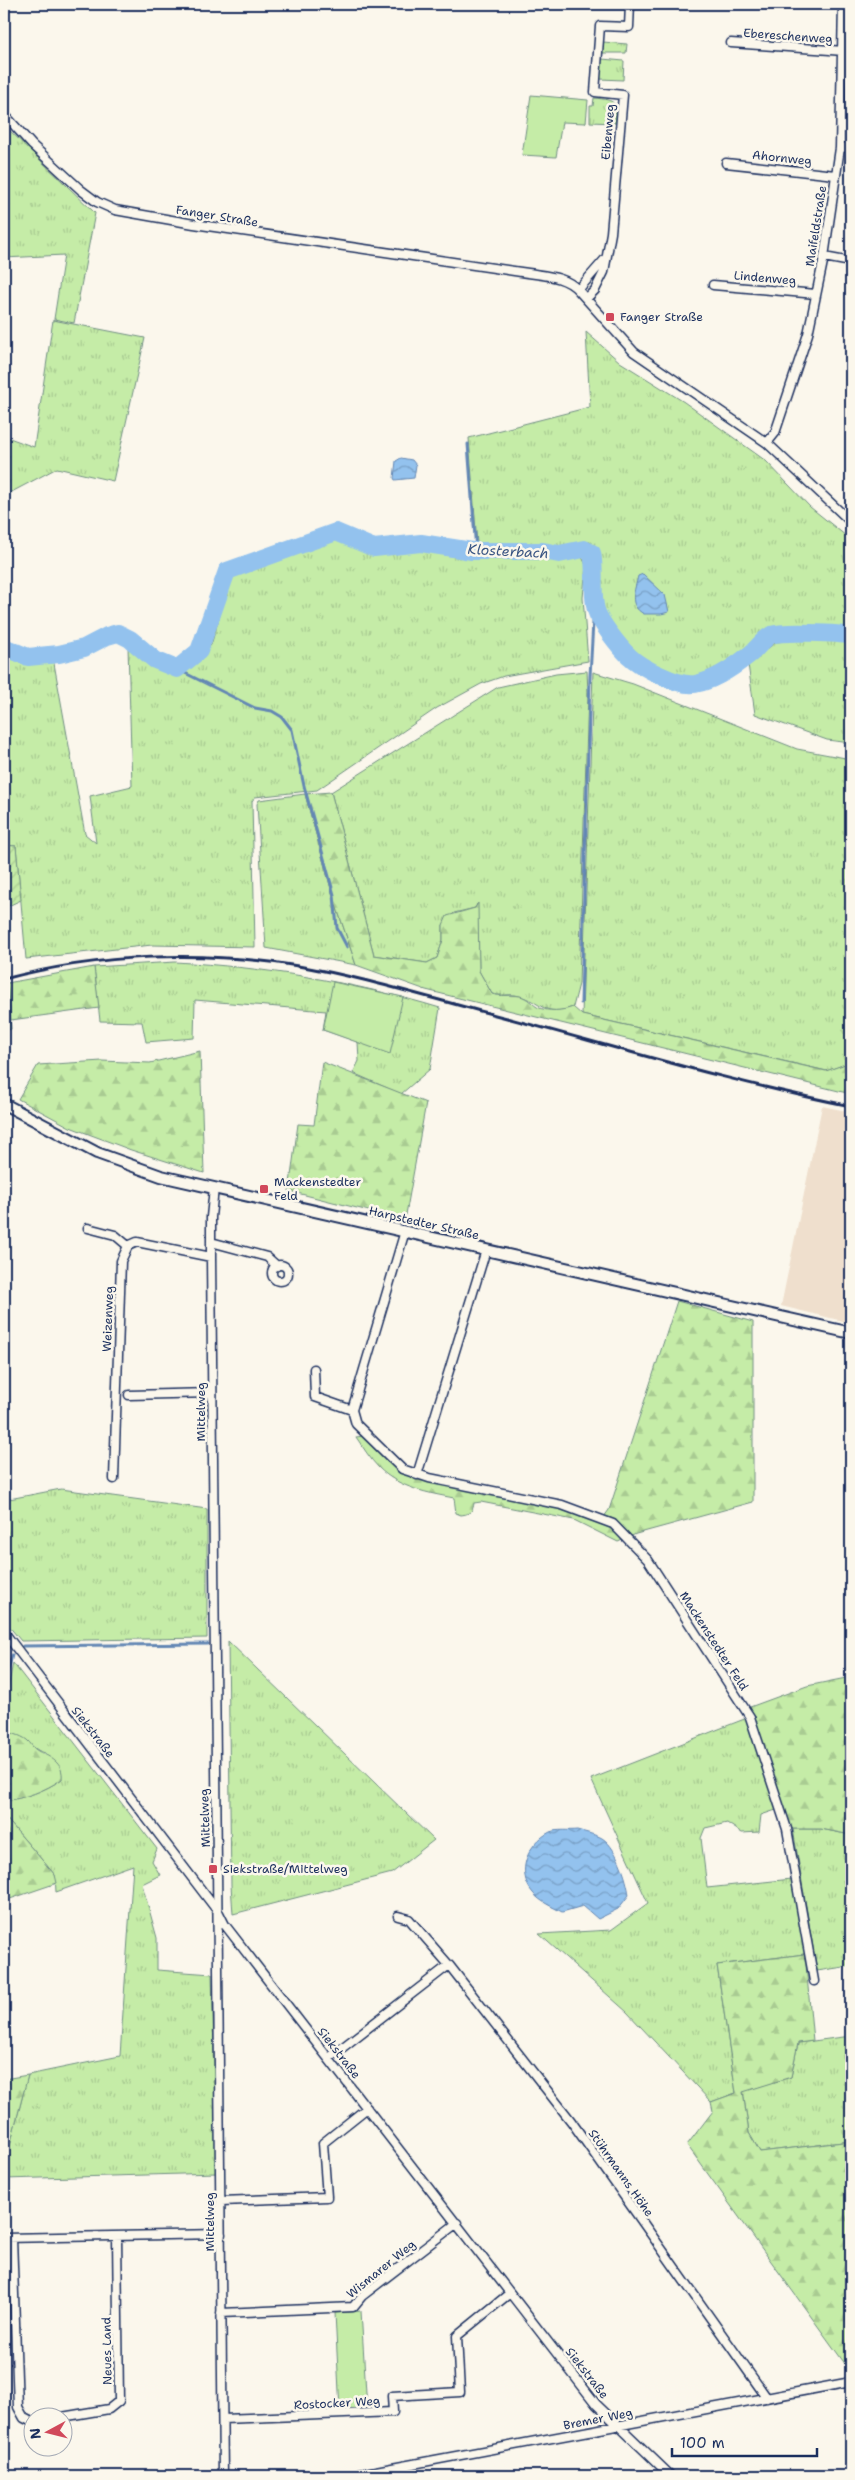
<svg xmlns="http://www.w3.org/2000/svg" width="855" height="2480" font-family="'Shantell Sans',sans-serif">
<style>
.built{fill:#efdfcd}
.grass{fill:url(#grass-tufts);stroke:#708e82}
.forest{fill:url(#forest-firs);stroke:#708e82}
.park{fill:#c5eca7;stroke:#708e82}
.garden{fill:url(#garden-furrows);stroke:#708e82}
.water{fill:url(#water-waves);stroke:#6387b4}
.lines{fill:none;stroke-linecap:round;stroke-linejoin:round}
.stream{stroke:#6387b4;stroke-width:3}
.river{stroke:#93c2ee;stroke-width:18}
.minor-casing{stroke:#1b2f5e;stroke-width:11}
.tertiary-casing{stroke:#1b2f5e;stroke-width:14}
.minor{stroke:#fbf7ec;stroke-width:8}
.tertiary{stroke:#fbf7ec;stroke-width:10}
.rail{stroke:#1b2f5e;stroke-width:3}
.poi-dot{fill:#d1495b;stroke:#fbf7ec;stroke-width:2}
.labels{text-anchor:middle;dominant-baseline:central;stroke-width:5;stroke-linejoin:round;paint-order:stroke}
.street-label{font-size:12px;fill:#1b2f5e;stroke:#fbf7ec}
.poi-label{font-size:12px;fill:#1b2f5e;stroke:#fbf7ec;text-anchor:start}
.water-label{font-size:14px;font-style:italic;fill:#395482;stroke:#fbf7ec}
</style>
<defs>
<pattern id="grass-tufts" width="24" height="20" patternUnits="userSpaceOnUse" patternTransform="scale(1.25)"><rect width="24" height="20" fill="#c5eca7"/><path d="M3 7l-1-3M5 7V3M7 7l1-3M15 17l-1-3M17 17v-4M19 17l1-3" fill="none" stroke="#a9cb92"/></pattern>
<pattern id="forest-firs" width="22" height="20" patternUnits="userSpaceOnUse" patternTransform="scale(1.25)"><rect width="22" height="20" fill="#c5eca7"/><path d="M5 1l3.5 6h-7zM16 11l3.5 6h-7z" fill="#a9cb92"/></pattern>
<pattern id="garden-furrows" width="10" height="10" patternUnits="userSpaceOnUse" patternTransform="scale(1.25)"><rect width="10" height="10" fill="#c5eca7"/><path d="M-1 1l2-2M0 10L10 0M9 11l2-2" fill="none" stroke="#a9cb92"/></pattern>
<pattern id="water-waves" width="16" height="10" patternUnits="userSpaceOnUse" patternTransform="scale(1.25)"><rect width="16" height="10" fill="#93c2ee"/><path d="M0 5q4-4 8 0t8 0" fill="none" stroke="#779ec4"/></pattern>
</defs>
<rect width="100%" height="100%" fill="#fbf7ec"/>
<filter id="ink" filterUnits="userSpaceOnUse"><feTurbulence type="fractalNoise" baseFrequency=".02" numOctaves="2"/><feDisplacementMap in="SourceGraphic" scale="10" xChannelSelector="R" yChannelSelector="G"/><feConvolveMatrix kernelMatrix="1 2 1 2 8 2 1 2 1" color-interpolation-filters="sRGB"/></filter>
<g filter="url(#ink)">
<path class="built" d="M822 1106 851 1112V1323L781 1306Z"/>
<path class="grass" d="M603 42 627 44 626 53H602Z
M602 59 624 61 623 80 600 79V60Z
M594 98C616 100 618 102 615 123L590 122V106H593Z
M4 125 95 213 74 323 54 319 64 255 4 258Z
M53 320 145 338 113 481 57 468 4 496V436L34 447Z
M586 332 620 362 684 402 766 461 810 507 851 540V631L811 629 769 631 760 634 733 659 718 669 689 681 680 680 660 671 631 653 610 626 597 597 599 560 590 542 559 547 477 544 469 438 590 407Z
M337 536 372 552 423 548 469 555H581L586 565 583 598 588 661 504 676 481 684 437 708 317 790 255 797 252 801 255 947 152 945 26 959 16 846 4 845V654L26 660 53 658 85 834 96 843 90 796 132 786 128 646 152 664 183 673 194 664 211 645 232 575Z
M811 639 844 642 851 646V743L827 740 755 714 748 664 776 642Z
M587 671 588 693 579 984 573 1007C544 1018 541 1001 519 996 510 993 501 997 492 994L479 971 477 904 475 908 454 913 443 925V940L437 958 427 963 374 955 331 792 498 687 556 674Z
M593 672 633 684 797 749 851 759V1062L827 1071 582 1015Z
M305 794 333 896 356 965 266 948 257 804 259 800Z
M175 962C264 967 354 982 440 1008L430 1069 401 1094 353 1073 359 1061 358 1042 323 1030 326 1011 195 1000 194 1038 146 1042 142 1022 100 1021 94 967Z
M7 983 11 1029 4 1032V984Z
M61 1489 207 1509V1638L21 1641 4 1620V1500Z
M228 1641 434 1840 392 1873 233 1914 231 1885Z
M13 1663 157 1849 152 1861 160 1875 142 1884 157 1938V1970L212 1974 217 2173 4 2179V2168L28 2075 120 2056 133 1865 56 1892 55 1875 4 1816V1801C25 1798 45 1791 62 1779L45 1753C28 1748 28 1736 4 1732V1708Z
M747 1718 779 1809 761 1815 759 1832 742 1833 727 1823 705 1828 701 1838 707 1888 792 1879 805 1954 717 1965 736 2093 711 2102 627 2012 539 1934 611 1930 648 1903 591 1779Z
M793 1829H821L851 1835V1966L817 1971Z
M851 2036V2141L760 2152 749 2133 743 2091 791 2077 798 2043Z"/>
<path class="forest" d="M331 792 374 955 427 963 437 958 443 940V925L447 916 475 908 478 903 479 971 492 994C501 997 511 994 520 996 528 998 531 1003 537 1007 548 1012 563 1011 573 1007L582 1015 826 1071 851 1062V1094L426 990 356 965 333 896 305 794Z
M94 967 99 1008 11 1020 7 983Z
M200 1051 204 1173 131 1150 70 1127 18 1099 38 1065 102 1061 150 1063Z
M322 1062 426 1103 405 1220 289 1191 298 1124 314 1125Z
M677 1301 753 1322V1502L636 1534 618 1542 574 1520 481 1502 474 1503C473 1511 470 1514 461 1515L456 1513 454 1498C428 1493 399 1488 379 1468 370 1459 363 1447 356 1437L364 1436 400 1471 560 1506 601 1521 609 1510Z
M851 1677V1835L821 1829H793L788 1825 750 1707 807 1686Z
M4 1732C12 1733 20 1735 27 1740 31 1743 33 1749 38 1751 50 1757 64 1763 62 1779 45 1791 25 1798 4 1801Z
M4 1816 55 1875 57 1883 4 1901Z
M805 1954 813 2041 798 2043 791 2077 743 2092 749 2133 760 2152 851 2141V2372L687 2145 713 2111 711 2102 736 2093 717 1965Z
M28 2075 4 2168V2079Z"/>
<path class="park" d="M531 95 588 100 586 123 562 122 556 157 522 155Z
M333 982 403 997 390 1054 323 1030Z
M361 2311 367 2409 340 2411 335 2313Z"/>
<path class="garden" d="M4 845 16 846 21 900 4 908Z"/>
<path class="water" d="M401 458 412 460 416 465 414 478 395 480 394 478 396 461Z
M643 574 665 595 669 612 661 614H644C627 605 635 591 638 576Z
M577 1830C584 1832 593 1834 600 1837 616 1844 627 1879 629 1895L618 1909 598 1919 583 1906 562 1912C553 1907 540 1902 533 1893 515 1872 528 1843 550 1832 557 1829 569 1831 577 1830Z"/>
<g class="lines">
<path class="stream" d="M468 444 476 551
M177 669 255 708 272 711 282 717 292 730 304 786 334 895 337 928 347 947
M581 1003 590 676 593 622 597 613
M23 1646 208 1644
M4 1688 12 1655"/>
<path class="river" d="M4 647 28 657 59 654 84 648 107 636 118 633 130 639 155 660 177 669 199 651 227 571 336 532 374 548 421 543 472 551H543L559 554 584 549 592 553C596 572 591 592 596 610 599 621 620 648 629 656 640 667 679 687 695 684 713 681 734 667 749 655 756 650 763 639 771 635 781 631 840 633 851 636"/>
<g class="minor-casing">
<path id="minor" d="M731 43 844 51
M4 114 32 145 81 190 97 202 115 210 194 224 528 273C546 276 565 276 578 290L634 352 767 443 851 522
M840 148 851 147
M726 163 835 175
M824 257 851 262
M713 285 816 294
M578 290 606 258
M586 299 595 290 604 272 611 233 623 95 595 92 600 26 629 27 630 4
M767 443 775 433 808 334 824 257 840 148 843 4
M214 1188 211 1217V1257L223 2476
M88 1228 115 1235 128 1246
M405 1231 352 1410 356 1424 402 1469 429 1478 562 1505 613 1524 648 1560 750 1717 787 1829 814 1981
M211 1242 267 1257 277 1266
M272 1273a8 8 0 1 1 16 0a8 8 0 1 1-16 0Z
M314 1369 315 1397 352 1410
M129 1395 212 1393
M417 1475 486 1250
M114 1479 121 1261 128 1246 137 1242 211 1257
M4 1632 219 1913 225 1925 596 2404 671 2476
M398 1916 409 1919 449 1965
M329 2058 449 1965 571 2121 767 2398
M221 2201 327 2197 323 2143 367 2108
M4 2238 221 2234
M12 2238 18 2407 24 2418 32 2422
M221 2313 353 2307 362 2296 457 2223
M56 2418 109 2409 119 2401 117 2236
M223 2419 393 2412 392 2396 460 2392 457 2336 510 2293
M349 2476 851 2382"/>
</g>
<g class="tertiary-casing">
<path id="tertiary" d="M4 1104 97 1153 161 1176 851 1333"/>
</g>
<use href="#minor" class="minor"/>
<use href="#tertiary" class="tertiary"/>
<path class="rail" d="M4 979C99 954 201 950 298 966 362 977 425 997 488 1013 609 1045 729 1082 851 1106"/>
</g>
</g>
<g class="poi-dot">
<rect x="605" y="312" width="10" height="10" rx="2.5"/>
<rect x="259" y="1184" width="10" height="10" rx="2.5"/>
<rect x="208" y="1864" width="10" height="10" rx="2.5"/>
</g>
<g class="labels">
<g class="street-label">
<text transform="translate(788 36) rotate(4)">Ebereschenweg</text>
<text transform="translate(608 132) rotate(-85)">Eibenweg</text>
<text transform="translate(782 158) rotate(6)">Ahornweg</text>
<text transform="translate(217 216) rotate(9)">Fanger Straße</text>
<text transform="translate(816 226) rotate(-81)">Maifeldstraße</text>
<text transform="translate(765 278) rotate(5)">Lindenweg</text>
<text transform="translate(424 1223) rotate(13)">Harpstedter Straße</text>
<text transform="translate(108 1319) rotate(-88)">Weizenweg</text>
<text transform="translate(201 1412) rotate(-90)">Mittelweg</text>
<text transform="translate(714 1641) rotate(57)">Mackenstedter Feld</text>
<text transform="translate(93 1732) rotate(52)">Siekstraße</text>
<text transform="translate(205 1818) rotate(-92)">Mittelweg</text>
<text transform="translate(339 2053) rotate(52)">Siekstraße</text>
<text transform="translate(621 2173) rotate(55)">Stührmanns Höhe</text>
<text transform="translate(210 2222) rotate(-90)">Mittelweg</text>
<text transform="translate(381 2269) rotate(-39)">Wismarer Weg</text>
<text transform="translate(107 2351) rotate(-91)">Neues Land</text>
<text transform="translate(587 2373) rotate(52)">Siekstraße</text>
<text transform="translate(337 2403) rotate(-3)">Rostocker Weg</text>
<text transform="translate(598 2419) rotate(-11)">Bremer Weg</text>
</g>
<g class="poi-label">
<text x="620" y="317">Fanger Straße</text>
<text x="274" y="1182">Mackenstedter<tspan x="274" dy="14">Feld</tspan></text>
<text x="223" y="1869">Siekstraße/Mittelweg</text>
</g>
<g class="water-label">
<text transform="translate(508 551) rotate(3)">Klosterbach</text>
</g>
</g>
<rect width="855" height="2480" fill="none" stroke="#fbf7ec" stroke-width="20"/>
<rect x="10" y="10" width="835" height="2460" fill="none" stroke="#1b2f5e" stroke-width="2" filter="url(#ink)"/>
<g transform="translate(48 2432) rotate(263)"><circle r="24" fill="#fbf7ec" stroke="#a1a7b3"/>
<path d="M0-4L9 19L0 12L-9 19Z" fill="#d1495b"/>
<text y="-8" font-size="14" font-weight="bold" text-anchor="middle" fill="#1b2f5e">N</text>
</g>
<path d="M672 2448v8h145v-8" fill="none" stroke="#1b2f5e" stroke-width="2.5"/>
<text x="680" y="2448" font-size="15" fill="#1b2f5e" stroke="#fbf7ec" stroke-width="4" paint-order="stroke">100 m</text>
</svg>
